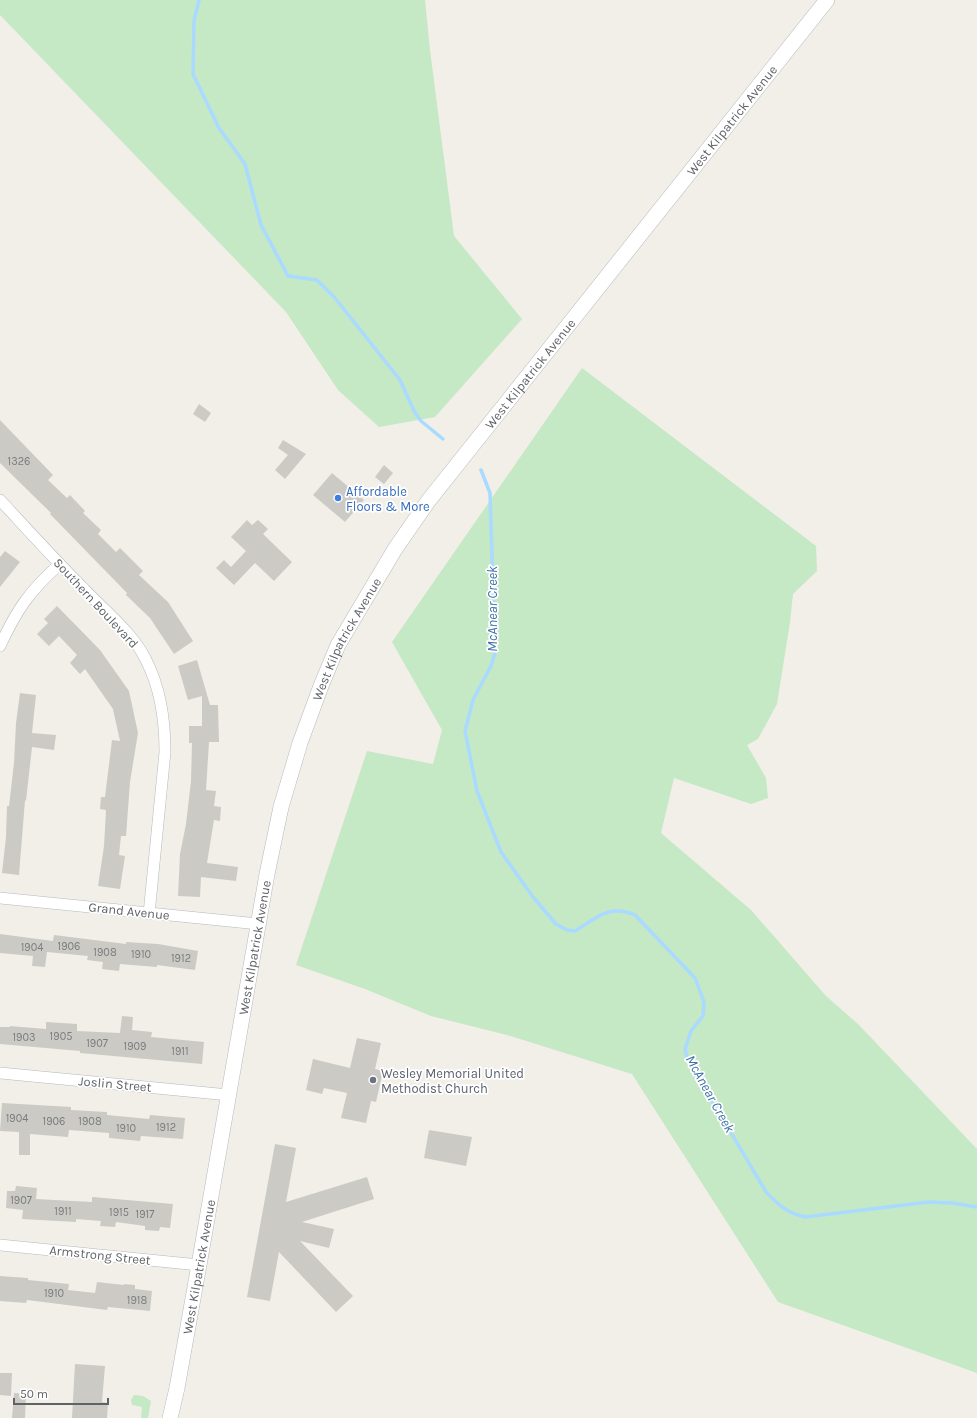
<svg xmlns="http://www.w3.org/2000/svg" width="977" height="1418" font-family="Karla,sans-serif">
<style>
.green{fill:#c5e8c5}
.lines{fill:none;stroke-linecap:round;stroke-linejoin:round}
.stream{stroke:#aadaff;stroke-width:3.5}
.building{fill:#cccac5}
.minor-casing{stroke:#b5b8bc;stroke-width:12}
.secondary-casing{stroke:#b6babf;stroke-width:16}
.minor{stroke:#fff;stroke-width:11}
.secondary{stroke:#fff;stroke-width:15}
.shop-dot{fill:#3f7fe0;stroke:#fff;stroke-width:1.5}
.worship-dot{fill:#6b7280;stroke:#fff;stroke-width:1.5}
.labels{text-anchor:middle;dominant-baseline:central;stroke-width:3.5;stroke-linejoin:round;paint-order:stroke}
.number-label{font-size:11px;fill:#7a7d7f}
.street-label{font-size:13px;fill:#5f6368;stroke:#fff}
.shop-label{font-size:13px;fill:#366cbe;stroke:#fff;text-anchor:start}
.worship-label{font-size:13px;fill:#5b616d;stroke:#fff;text-anchor:start}
.water-label{font-size:14px;font-style:italic;fill:#4174aa;stroke:#fff}
</style>
<rect width="100%" height="100%" fill="#f1efe8"/>
<path class="green" d="M0 0H425L430 50 454 236 522 319 435 417 379 427 338 390 286 312 0 15Z
M582 368 816 546 817 571 793 594 790 622 777 704 758 739 747 745 766 778 768 798 751 804 674 778 661 833 751 910 826 996 858 1024 977 1149V1373L778 1302 632 1074 507 1035 431 1016 365 989 296 965 367 751 433 764 442 730 392 642Z
M134 1395 143 1396 151 1401 148 1418H141L142 1407 132 1405 131 1400Z"/>
<g class="lines">
<path class="stream" d="M199 0 194 21 193 74 219 128 245 164 261 225 288 276 317 280 335 298 400 380 414 411 421 421 443 439
M481 470 490 493 495 653 491 666 473 700 465 731 477 791 501 852 533 897 556 924 567 930 575 931C596 918 609 904 635 915L695 978 704 1002 703 1016 691 1031 685 1049 687 1058 766 1192C780 1206 785 1212 805 1217L929 1202 952 1203 977 1207"/>
</g>
<path class="building" d="M199 404 211 413 205 422 193 414Z
M0 420 53 475 48 480 67 498 70 495 85 511 83 513 101 530 98 534 116 552 120 548 143 571 139 575 168 602 193 641 174 654 150 618 126 595 127 593 50 514 51 513 0 463Z
M283 440 306 454 285 479 275 470 288 455 278 448Z
M384 465 393 473 384 484 375 477Z
M332 473 364 500 345 522 313 495Z
M247 520 252 525 258 520 268 529 263 534 292 562 274 581 255 563 234 585 216 568 224 560 231 567 246 551 231 537Z
M5 551 20 562 0 587V557Z
M57 606 100 650 129 691 138 733 130 782 126 836H121L119 855 125 856 120 889 98 886 104 846 106 810 100 809 101 797H105L112 740 120 741 113 709 85 669 80 674 70 663 77 655 59 636 49 646 37 634 48 623 44 619Z
M197 660 210 705H218L219 742H209L206 790 216 791 214 806 221 807 220 821 214 820 207 863 238 867 236 881 201 877 200 897 178 896 180 854 186 824 191 781 192 743H189V726H202V696L188 700 178 666Z
M20 693 36 695 32 733 56 735 54 750 32 747 26 801 25 800 19 875 2 873 6 837 7 806H9L14 763 16 723Z
M0 934 53 941 54 935 126 944V942L158 944 198 951 195 970 157 965V967L120 964 119 971 102 969 103 962 87 960 88 956 47 952 45 967 32 966 33 956 0 953Z
M122 1016 133 1017 132 1030 152 1032 151 1037 204 1042 202 1064 80 1053V1051L0 1044V1027H10V1026L46 1029V1022L77 1024V1031L120 1033Z
M357 1038 381 1043 375 1069 383 1071 376 1102 371 1101 366 1123 341 1118 347 1093 324 1088 322 1094 306 1090 313 1059 350 1068Z
M2 1103 71 1107V1110L107 1112V1115L149 1119 150 1115 185 1118 183 1139 141 1136 140 1141 109 1138V1133L69 1130 68 1137 30 1134V1155H19V1132L0 1131Z
M429 1130 472 1137 466 1166 424 1158Z
M275 1144 296 1148 286 1202 367 1177 374 1199 302 1222 334 1229 329 1248 300 1241 353 1296 336 1312 279 1252 270 1301 247 1297Z
M16 1186 37 1188 36 1199 92 1202V1197L173 1204 170 1228 160 1227 159 1231 145 1230V1226L116 1222 115 1227 100 1226 101 1221 76 1219V1222L22 1219 23 1210 6 1208 7 1191H15Z
M0 1276 28 1278V1280L69 1284 68 1290 95 1293 97 1282 124 1285V1284L135 1285V1289L152 1291 150 1311 108 1307 107 1310 27 1300 26 1303 0 1301Z
M75 1364 105 1366 102 1402 108 1403 107 1418H72Z
M0 1373H12L11 1396 0 1395Z
M14 1393 26 1394 25 1418H12Z"/>
<g class="lines">
<g class="minor-casing">
<path id="minor" d="M0 500C28 530 55 560 84 589 104 610 134 634 146 660 161 689 165 720 165 752L149 914
M0 646C16 611 30 590 60 564
M0 898 259 924
M0 1073 229 1095
M0 1245 199 1265"/>
</g>
<g class="secondary-casing">
<g id="secondary">
<path id="s1" d="M170 1418 177 1388 199 1265 267 874 281 807 300 743 321 686 338 645 395 549 429 500 827 0"/>
</g>
</g>
<use href="#minor" class="minor"/>
<use href="#secondary" class="secondary"/>
</g>
<circle class="shop-dot" cx="338" cy="498" r="4"/>
<circle class="worship-dot" cx="373" cy="1080" r="4"/>
<g class="labels">
<g class="number-label">
<text x="19" y="461">1326</text>
<text x="69" y="946">1906</text>
<text x="32" y="947">1904</text>
<text x="105" y="952">1908</text>
<text x="141" y="954">1910</text>
<text x="181" y="958">1912</text>
<text x="61" y="1036">1905</text>
<text x="24" y="1037">1903</text>
<text x="97" y="1043">1907</text>
<text x="135" y="1046">1909</text>
<text x="180" y="1051">1911</text>
<text x="17" y="1118">1904</text>
<text x="54" y="1121">1906</text>
<text x="90" y="1121">1908</text>
<text x="166" y="1127">1912</text>
<text x="126" y="1128">1910</text>
<text x="21" y="1200">1907</text>
<text x="63" y="1211">1911</text>
<text x="119" y="1212">1915</text>
<text x="145" y="1214">1917</text>
<text x="54" y="1293">1910</text>
<text x="137" y="1300">1918</text>
</g>
<g class="street-label">
<text stroke="none"><textPath href="#s1" startOffset="1450">West Kilpatrick Avenue</textPath></text>
<text stroke="none"><textPath href="#s1" startOffset="1126">West Kilpatrick Avenue</textPath></text>
<text transform="translate(96 603) rotate(47)">Southern Boulevard</text>
<text stroke="none"><textPath href="#s1" startOffset="802">West Kilpatrick Avenue</textPath></text>
<text transform="translate(129 911) rotate(6)">Grand Avenue</text>
<text stroke="none"><textPath href="#s1" startOffset="478">West Kilpatrick Avenue</textPath></text>
<text transform="translate(115 1084) rotate(5)">Joslin Street</text>
<text transform="translate(100 1255) rotate(6)">Armstrong Street</text>
<text stroke="none"><textPath href="#s1" startOffset="154">West Kilpatrick Avenue</textPath></text>
</g>
<g class="shop-label">
<text x="346" y="491">Affordable<tspan x="346" dy="15">Floors &amp; More</tspan></text>
</g>
<g class="worship-label">
<text x="381" y="1073">Wesley Memorial United<tspan x="381" dy="15">Methodist Church</tspan></text>
</g>
<g class="water-label">
<text transform="translate(492 609) rotate(-90)">McAnear Creek</text>
<text transform="translate(710 1094) rotate(61)">McAnear Creek</text>
</g>
</g>
<path d="M14 1398v6h94v-6" fill="none" stroke="#5f6368" stroke-width="2"/>
<text x="20" y="1398" font-size="12" fill="#5f6368" stroke="#ffffff" stroke-width="3" paint-order="stroke">50 m</text>
</svg>
